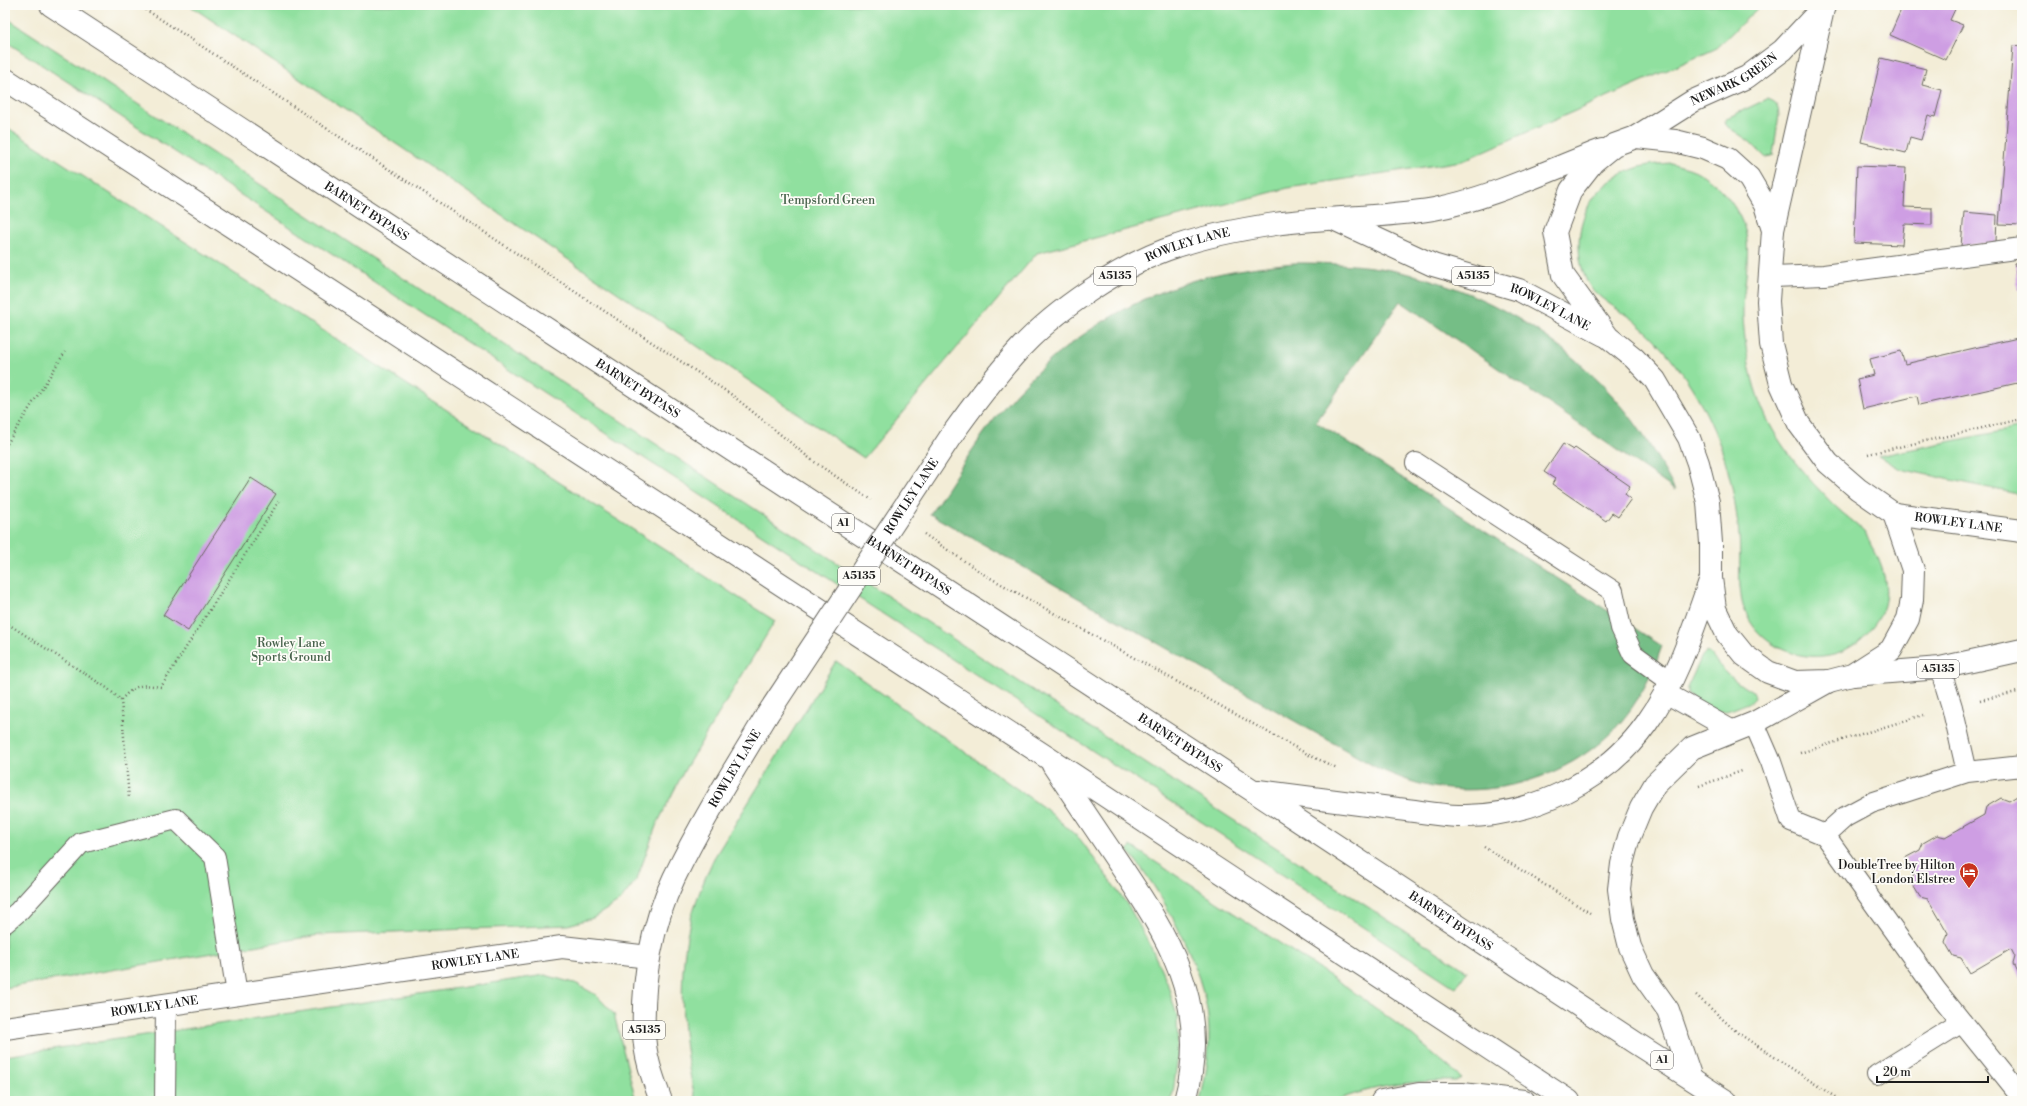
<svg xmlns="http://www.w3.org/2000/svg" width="2027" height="1106" font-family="'Libre Bodoni',serif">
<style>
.green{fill:#90e09f;stroke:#567e5e}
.forest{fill:#74be86;stroke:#486d51}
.building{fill:#ce9ee3}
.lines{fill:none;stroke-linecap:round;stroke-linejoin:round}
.lane-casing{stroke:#67655d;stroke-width:22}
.street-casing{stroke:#67655d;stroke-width:24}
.secondary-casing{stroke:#67655d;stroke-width:24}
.primary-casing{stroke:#67655d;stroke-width:24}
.highway-casing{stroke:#67655d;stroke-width:24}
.path{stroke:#67655d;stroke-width:2.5;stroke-dasharray:1 3;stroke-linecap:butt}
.lane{stroke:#fff;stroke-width:20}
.street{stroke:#fff;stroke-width:22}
.secondary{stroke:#fff;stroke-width:22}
.primary{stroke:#fff;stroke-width:22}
.highway{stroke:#fff;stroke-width:22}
.primary-bridge-casing{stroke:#67655d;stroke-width:24;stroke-linecap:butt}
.primary-bridge{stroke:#fff;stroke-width:22}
.labels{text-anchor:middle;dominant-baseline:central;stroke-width:3.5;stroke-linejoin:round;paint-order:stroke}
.shield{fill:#fdfcf7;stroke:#605f5e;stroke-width:1}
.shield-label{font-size:11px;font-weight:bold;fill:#1c1c1c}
.street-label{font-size:12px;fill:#1c1c1c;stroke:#fdfcf7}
.park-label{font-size:12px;fill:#45614a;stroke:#fdfcf7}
.poi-label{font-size:12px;fill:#1c1c1c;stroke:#fdfcf7;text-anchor:end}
</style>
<rect width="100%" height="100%" fill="#fdfcf7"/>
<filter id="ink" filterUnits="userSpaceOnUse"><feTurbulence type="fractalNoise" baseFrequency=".025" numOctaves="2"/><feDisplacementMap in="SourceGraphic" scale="8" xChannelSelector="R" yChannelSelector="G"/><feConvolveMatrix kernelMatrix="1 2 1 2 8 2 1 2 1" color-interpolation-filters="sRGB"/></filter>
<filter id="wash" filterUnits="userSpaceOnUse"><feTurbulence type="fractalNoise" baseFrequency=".012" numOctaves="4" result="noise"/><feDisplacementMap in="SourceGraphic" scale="16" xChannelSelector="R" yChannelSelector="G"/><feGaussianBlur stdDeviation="0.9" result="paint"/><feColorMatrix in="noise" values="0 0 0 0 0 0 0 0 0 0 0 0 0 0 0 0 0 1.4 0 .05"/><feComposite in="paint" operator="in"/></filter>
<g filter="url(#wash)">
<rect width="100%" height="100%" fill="#f3edd7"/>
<path class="green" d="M189 5H1761L1715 49 1462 161 1288 188 1037 253 864 458Z
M5 17 944 633 1467 971 1456 988 5 41Z
M1767 99C1775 102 1778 105 1779 114L1773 155 1766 158 1749 141 1725 125 1724 122 1727 118Z
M5 126 775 621 685 769 656 826 637 879 620 901 593 918 568 925 319 935 5 988Z
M1671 163C1679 166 1688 167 1696 171 1719 183 1740 208 1746 234 1751 260 1742 290 1743 317 1745 347 1750 381 1763 410 1778 446 1808 479 1835 506 1844 515 1855 522 1864 531 1868 536 1870 543 1873 548 1888 575 1893 605 1870 630 1861 640 1853 647 1840 652 1810 663 1774 653 1754 627 1733 599 1742 568 1739 535 1736 506 1731 476 1721 448 1704 401 1675 355 1637 323 1622 311 1603 302 1591 288 1583 277 1579 260 1579 246 1579 206 1602 178 1640 167 1650 164 1661 164 1671 163Z
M2022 427V495L1900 469 1878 456Z
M1706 652 1710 654C1722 670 1736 683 1754 693L1755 698C1751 703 1745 704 1738 707 1712 718 1709 709 1687 694V688L1702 656Z
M836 661 1047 810 1080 839 1129 907 1149 943 1167 982 1177 1016 1178 1056 1173 1093 1170 1101H696C682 1045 677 984 689 926 695 902 704 880 714 858Z
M1131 846 1347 987 1404 1029 1462 1078 1456 1081C1416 1080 1372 1086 1335 1101H1200C1207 1073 1212 1039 1207 1010 1198 958 1162 891 1128 851Z
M545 975 577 984 596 995 614 1014 636 1101H5V1056Z"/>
<path class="forest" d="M1294 263C1326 263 1359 264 1391 270 1482 287 1566 339 1625 410 1645 435 1660 462 1675 490L1400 301 1316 422 1662 646C1655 666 1647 685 1635 703 1594 767 1513 798 1439 788 1418 785 1398 777 1379 769L930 514C953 481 974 444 1000 412 1050 350 1122 301 1198 279 1230 270 1262 266 1294 263Z"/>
<g id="blocks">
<path class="building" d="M1903 5H1957L1950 20 1963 25 1946 60 1890 35Z
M2013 46 2022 47V225L1999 224Z
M1881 58 1926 69 1922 85 1942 90 1935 117 1928 115 1921 140 1910 137 1906 153 1861 142Z
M1857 166 1906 168 1904 207 1932 208V225L1904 224 1902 245 1854 243Z
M1964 212 1997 215 1996 242 1961 246Z
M2022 262V290H2018L2015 263Z
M2022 337V382L1919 405 1917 396 1863 409 1857 379 1874 375 1870 359 1901 351 1905 364Z
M1563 444 1573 450 1575 448 1630 486 1625 494 1631 499 1618 517 1612 513 1606 521 1552 484 1555 479 1544 472Z
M251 478 276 494 188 631 163 615Z
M2022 793V982L2013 964 2015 957 2011 949 1970 973 1961 958 1953 956 1945 942 1948 933 1928 899 1920 897 1911 882 1914 873 1905 858 1920 850 1923 843 1937 835 1945 837 1984 815 1986 807 2001 798 2009 801Z"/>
</g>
</g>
<g filter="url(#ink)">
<use href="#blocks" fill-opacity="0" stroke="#67655d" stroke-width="1"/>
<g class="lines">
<g class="lane-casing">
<path id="lane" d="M1771 277 1824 275 2022 248
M1416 463 1613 591 1621 628 1633 654 1670 681
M1940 668 1952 707 1967 772
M1664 692 1733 731
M1754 723 1771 762 1791 821 1825 835 1936 990 2022 1097
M1825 835 1845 817 1871 803 1967 772 2022 766
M5 923 19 911 81 843 176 819 215 857 237 994
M1877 1075 1962 1022
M165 1101 166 1005"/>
</g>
<g class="street-casing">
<g id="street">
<path id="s1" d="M1636 137 1693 101 1747 77 1783 50 1825 5"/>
<path d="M1773 230 1823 9"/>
</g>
</g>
<g class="secondary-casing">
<g id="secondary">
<path id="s2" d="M5 1028 562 947 649 957"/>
</g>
</g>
<g class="primary-casing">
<g id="primary">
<path d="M1636 137 1675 141 1703 148 1728 159 1749 178 1765 205 1773 230 1768 301 1771 344 1781 384 1799 424 1828 463 1858 489 1894 514 1913 570 1912 600 1908 619 1891 650 1852 675 1829 681 1795 682 1768 672 1744 655 1727 634 1715 609 1711 578V543L1708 502 1698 463 1689 438 1655 380 1634 358 1608 337 1563 275 1555 232 1571 190 1593 162 1614 145Z"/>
<path id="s3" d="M1336 220 1433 265 1519 290 1604 335"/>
<path id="s4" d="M951 436C971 408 992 380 1015 354 1052 312 1123 263 1177 246 1209 235 1242 229 1275 224 1327 217 1381 218 1434 209 1489 199 1549 170 1602 150"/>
<path id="s5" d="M1894 514 2022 531"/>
<path d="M1853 675 1940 668 2022 650"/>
<path id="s6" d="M661 1101C653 1079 644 1055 644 1031 642 980 652 924 674 878 701 822 735 768 767 715"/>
</g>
</g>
<g class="highway-casing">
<g id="highway">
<path id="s7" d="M51 5 1252 790 1634 1042 1726 1101"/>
<path d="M5 79 1048 758 1569 1101"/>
<path d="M1053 765C1074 797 1095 828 1116 859 1168 936 1212 1004 1185 1101"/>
<path d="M1258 791C1304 797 1351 803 1398 809 1418 811 1438 815 1458 816 1529 818 1605 782 1646 724 1677 681 1694 627 1711 578"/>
<path d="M1691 1078 1668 1010 1643 975 1630 947 1623 919 1619 889 1622 864 1629 837 1641 808 1655 784 1692 748 1754 723 1829 681"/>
<path d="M1382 1101 1419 1094H1462L1524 1101"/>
</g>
</g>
<path class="path" d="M139 5 732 395 813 461 871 500
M5 447 65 352
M1868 454 2022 419
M924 534 985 575 1309 755 1337 768
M5 622 107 688 121 700 129 799
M121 700C135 684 141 684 161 687L279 501
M1980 700 2022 691
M1800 753 1923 715
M1699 786 1742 771
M1484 847 1590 913
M1696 995 1738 1033 1841 1101"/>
<use href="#lane" class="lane"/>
<use href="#street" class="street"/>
<use href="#secondary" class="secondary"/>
<use href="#primary" class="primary"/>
<use href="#highway" class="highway"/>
<g class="primary-bridge-casing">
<g id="primary-bridge">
<path id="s8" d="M767 715 951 436"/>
</g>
</g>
<use href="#primary-bridge" class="primary-bridge"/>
</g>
</g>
<defs>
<g id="hotel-pin" transform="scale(1)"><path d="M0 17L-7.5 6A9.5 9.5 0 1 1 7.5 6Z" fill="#c8321e" stroke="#fdfcf7"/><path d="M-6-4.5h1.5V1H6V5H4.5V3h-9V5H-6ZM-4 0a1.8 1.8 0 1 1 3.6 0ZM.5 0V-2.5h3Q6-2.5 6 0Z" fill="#fff"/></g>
</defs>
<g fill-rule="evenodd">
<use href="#hotel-pin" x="1969" y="872"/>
</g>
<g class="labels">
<g class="shield">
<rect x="1094" y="267" width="42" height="18" rx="3"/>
<rect x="1452" y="267" width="42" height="18" rx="3"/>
<rect x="832" y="514" width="22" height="18" rx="3"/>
<rect x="838" y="567" width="42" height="18" rx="3"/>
<rect x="1917" y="660" width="42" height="18" rx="3"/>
<rect x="623" y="1021" width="42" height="18" rx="3"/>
<rect x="1651" y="1051" width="22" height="18" rx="3"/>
</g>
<g class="shield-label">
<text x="1115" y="276">A5135</text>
<text x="1473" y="276">A5135</text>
<text x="843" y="523">A1</text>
<text x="859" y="576">A5135</text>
<text x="1938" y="669">A5135</text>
<text x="644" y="1030">A5135</text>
<text x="1662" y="1060">A1</text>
</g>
<g class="street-label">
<text stroke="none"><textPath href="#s1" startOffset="114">NEWARK GREEN</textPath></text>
<text stroke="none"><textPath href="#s7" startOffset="377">BARNET BYPASS</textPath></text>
<text stroke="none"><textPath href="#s4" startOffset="311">ROWLEY LANE</textPath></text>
<text stroke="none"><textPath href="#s3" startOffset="232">ROWLEY LANE</textPath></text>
<text stroke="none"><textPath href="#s7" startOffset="701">BARNET BYPASS</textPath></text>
<text stroke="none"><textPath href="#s8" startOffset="262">ROWLEY LANE</textPath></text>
<text stroke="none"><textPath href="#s5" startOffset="65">ROWLEY LANE</textPath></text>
<text stroke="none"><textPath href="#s7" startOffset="1025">BARNET BYPASS</textPath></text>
<text stroke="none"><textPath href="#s7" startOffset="1349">BARNET BYPASS</textPath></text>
<text stroke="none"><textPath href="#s6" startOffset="355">ROWLEY LANE</textPath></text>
<text stroke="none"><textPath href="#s7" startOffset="1673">BARNET BYPASS</textPath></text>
<text stroke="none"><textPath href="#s2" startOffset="475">ROWLEY LANE</textPath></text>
<text stroke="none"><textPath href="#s2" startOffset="151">ROWLEY LANE</textPath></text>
</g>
<g class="park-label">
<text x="828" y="200">Tempsford Green</text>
<text x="291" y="643">Rowley Lane<tspan x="291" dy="14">Sports Ground</tspan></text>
</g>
<g class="poi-label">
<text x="1955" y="865">DoubleTree by Hilton<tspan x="1955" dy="14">London Elstree</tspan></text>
</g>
</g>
<rect width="2027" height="1106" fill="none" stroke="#fdfcf7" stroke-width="20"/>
<path d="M1877 1076v6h111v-6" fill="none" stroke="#1c1c1c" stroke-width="2"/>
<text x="1883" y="1076" font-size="12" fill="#1c1c1c" stroke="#fdfcf7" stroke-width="3" paint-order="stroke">20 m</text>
</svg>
